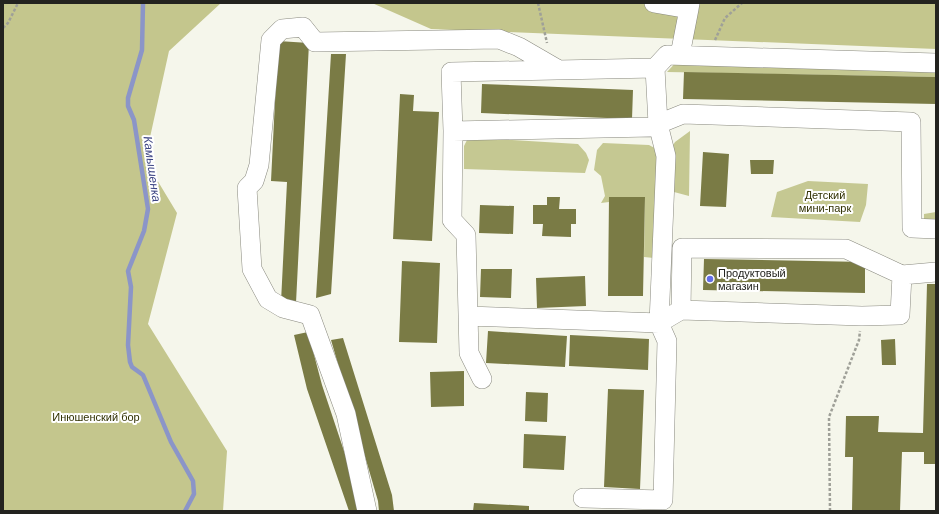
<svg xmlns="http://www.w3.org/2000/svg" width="939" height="514" font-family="Helvetica,sans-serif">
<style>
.green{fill:#c5c892}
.forest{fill:#c4c68d}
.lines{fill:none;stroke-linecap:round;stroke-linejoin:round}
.stream{stroke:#8b95c8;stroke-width:4.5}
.building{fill:#7a7b45}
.minor-casing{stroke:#89897f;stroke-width:20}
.path{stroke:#9fa098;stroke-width:2.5;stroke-dasharray:3 2;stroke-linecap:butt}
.minor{stroke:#fff;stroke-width:19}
.poi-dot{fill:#646ee6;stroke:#fff;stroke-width:1.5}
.labels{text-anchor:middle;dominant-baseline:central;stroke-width:4;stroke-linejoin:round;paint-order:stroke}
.park-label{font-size:11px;fill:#313103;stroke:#fff}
.poi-label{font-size:11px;fill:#23231f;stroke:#fff;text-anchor:start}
.water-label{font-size:12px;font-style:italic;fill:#3c4484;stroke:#fff}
</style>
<rect width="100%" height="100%" fill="#f5f6eb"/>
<path class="green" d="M680 58 936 65V77L667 72Z
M690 131 689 196 674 192 669 188 670 150 675 142Z
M478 138 578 144 586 153 589 160 585 173 464 169V146L467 140Z
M603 143 649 145 660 151 654 258 644 257 645 197H609V202L601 203 605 196 601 176 594 170 597 150Z
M808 181 868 184 866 205 860 222 771 217 777 192Z
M936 212V220L924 219V214Z"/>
<path class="forest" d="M3 3H221L169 51 145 160 177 213 148 324 227 451 223 511H3Z
M372 3H936V49L431 29Z"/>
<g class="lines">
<path class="stream" d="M143 3 142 50 128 98V106L134 120 148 209 144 231 128 271 131 287 128 345 130 362 132 367 143 375 171 442 193 481 194 494 185 511"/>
</g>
<path class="building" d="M278 41 309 43 296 303 281 302 287 182 271 181Z
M331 54H346L331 294 316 298Z
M684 72 936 77V104L683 99Z
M482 84 633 90 632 119 481 113Z
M400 94 414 95 413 111 439 112 432 241 393 239Z
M703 152 729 154 726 207 700 206Z
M750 160H774L773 174H751Z
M547 197H560L559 209H576V224H571V237L542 236 543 224H533V205H547Z
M609 197H645L643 296H608Z
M480 205 514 206 513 234 479 233Z
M704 259 865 262V293L703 290Z
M402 261 440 263 437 343 399 342Z
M481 269H512L511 298 480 297Z
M585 276 586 306 537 308 536 278Z
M927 284H936V464H924V452H902L900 511H852L853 457H845L846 416H879L878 432 923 433Z
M488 331 567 336 565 367 486 363Z
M308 332 322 385 364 511H349L307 389 294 335Z
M570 335 649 339 648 370 569 366Z
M343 338 392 495 394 511H379L378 501 331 340Z
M895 339 896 365H882L881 340Z
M464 371V406L431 407 430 372Z
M608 389 644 390 640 489 604 487Z
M526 392 548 393 547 422 525 421Z
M524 434 566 436 564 470 523 468Z
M474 503 529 506V511H473Z"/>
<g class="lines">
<g class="minor-casing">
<path id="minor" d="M654 3 689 9 690 3
M680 55 689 9
M936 63 667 55 655 68 451 72 453 131 651 127 683 114 911 122 912 228 936 229
M453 131 452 220 466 235 469 353 482 379
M681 310 682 248 846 249 902 275
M468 316 659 323 681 310 862 316 900 315 902 275 936 272
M583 498 663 500 667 341 659 323 666 156 658 124 655 68
M367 511 346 414 310 315 283 308 268 299 252 269 247 188 254 181 259 165 271 40 282 29 303 27 315 42 499 39 519 47 557 69"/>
</g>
<path class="path" d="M538 3 547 43
M3 28 8 23 18 3
M715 40 725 18 742 3
M830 511 829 417 859 340 860 331"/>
<use href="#minor" class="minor"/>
</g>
<circle class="poi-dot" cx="710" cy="279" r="4"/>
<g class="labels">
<g class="park-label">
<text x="825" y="195">Детский<tspan x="825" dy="13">мини-парк</tspan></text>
<text x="96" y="417">Инюшенский бор</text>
</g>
<g class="poi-label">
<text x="718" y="273">Продуктовый<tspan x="718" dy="13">магазин</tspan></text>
</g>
<g class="water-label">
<text transform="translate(152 169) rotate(82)">Камышенка</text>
</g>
</g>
<rect width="939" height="514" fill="none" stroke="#23231f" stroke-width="8"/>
</svg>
